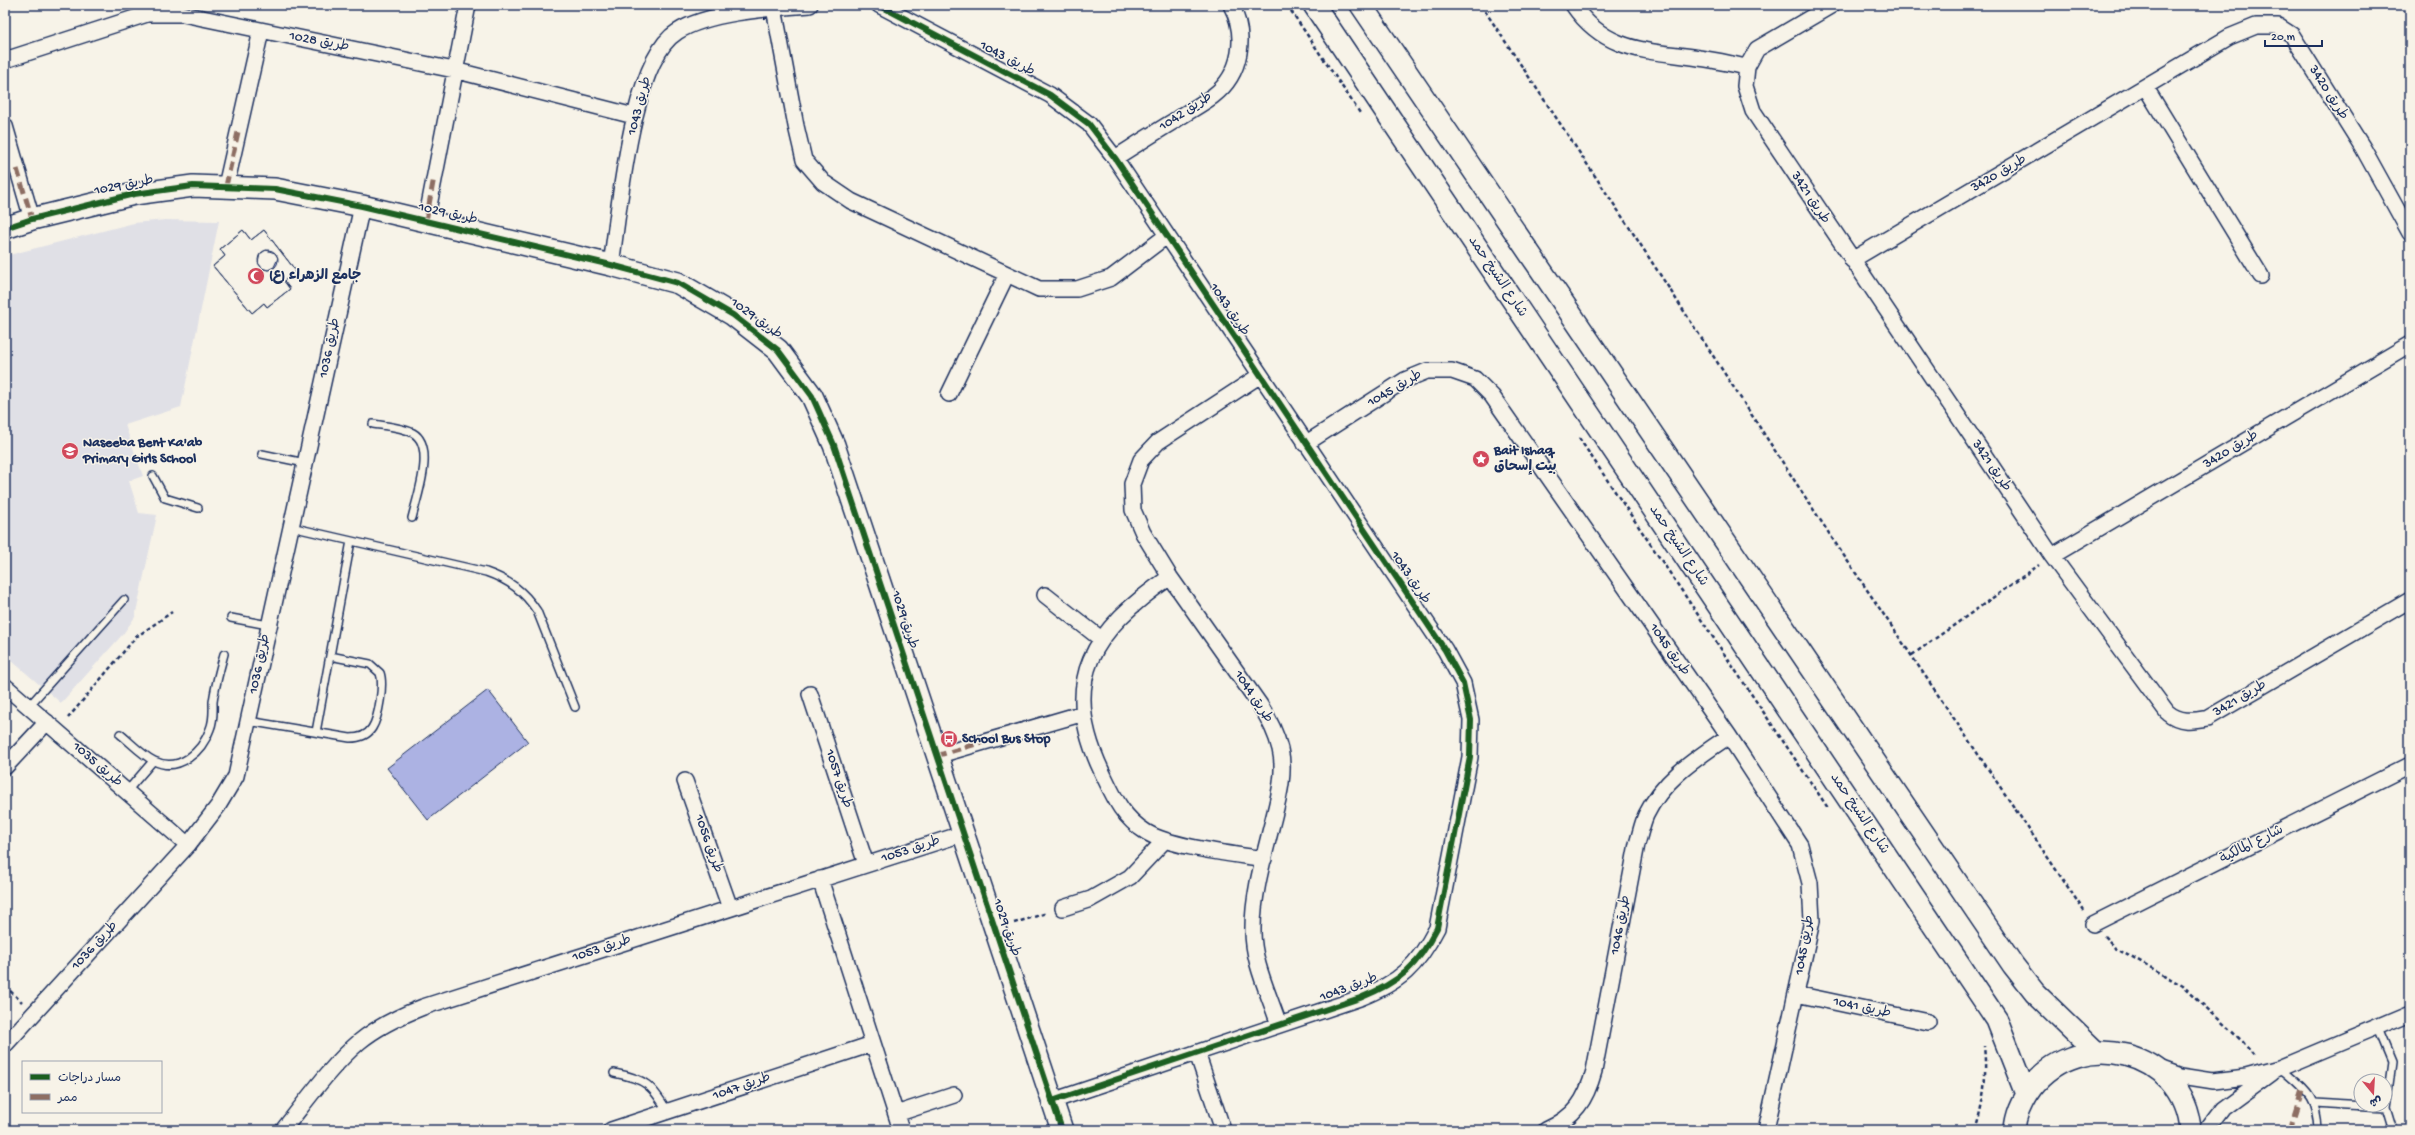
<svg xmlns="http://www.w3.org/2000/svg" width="2415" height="1135" font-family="'Gochi Hand','Playpen Sans Arabic',sans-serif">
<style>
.built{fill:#e0e0e6}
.building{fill:#acb2e3;stroke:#1b2f5e;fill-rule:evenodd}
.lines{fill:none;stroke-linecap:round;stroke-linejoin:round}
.lane-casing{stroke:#1b2f5e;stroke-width:10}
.street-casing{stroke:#1b2f5e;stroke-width:18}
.secondary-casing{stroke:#1b2f5e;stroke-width:24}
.path{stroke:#1b2f5e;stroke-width:2.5;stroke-dasharray:4 3;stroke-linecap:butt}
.lane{stroke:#f7f3e8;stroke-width:7}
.street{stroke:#f7f3e8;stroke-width:15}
.secondary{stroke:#f7f3e8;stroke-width:21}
.quiet{stroke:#8d6e63;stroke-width:5;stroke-dasharray:10 5;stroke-linecap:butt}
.cycleway-casing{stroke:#f7f3e8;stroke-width:8}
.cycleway{stroke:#1b5e20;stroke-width:6}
.labels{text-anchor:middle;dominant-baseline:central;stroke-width:3;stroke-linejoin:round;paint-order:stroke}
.street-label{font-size:14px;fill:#1b2f5e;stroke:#f7f3e8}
.poi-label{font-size:14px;font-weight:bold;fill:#1b2f5e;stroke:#f7f3e8;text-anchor:start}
</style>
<rect width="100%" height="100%" fill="#f7f3e8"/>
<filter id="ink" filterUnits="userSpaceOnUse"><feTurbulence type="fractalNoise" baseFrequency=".025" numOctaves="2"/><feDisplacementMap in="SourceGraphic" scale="8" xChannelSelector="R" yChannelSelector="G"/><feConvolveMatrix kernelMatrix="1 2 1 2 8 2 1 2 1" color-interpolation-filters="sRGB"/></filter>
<g filter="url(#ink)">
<path class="built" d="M165 220 219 221 181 407 125 425 143 476 129 481 139 513 157 515 135 617 123 634 61 703 5 655V256L134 223Z"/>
<path class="building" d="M243 230 251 240 264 230 296 271 284 281 290 289 267 307 264 303 252 313 213 266 225 256 220 249ZM266 250 275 253 278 258 274 267 268 270 262 268 258 263 260 254Z
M243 230 251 240 264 230 296 271 284 281 290 289 267 307 264 303 252 313 213 266 225 256 220 249Z
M258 260a10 10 0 1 1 20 0a10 10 0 1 1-20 0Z
M488 690 528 742 428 820 387 768Z"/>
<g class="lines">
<g class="lane-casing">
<path id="lane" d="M373 424C386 426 402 427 413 433 436 446 417 497 412 518
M262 454 305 463
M153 476 165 498 198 508
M291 527 486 572C509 580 524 591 537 611L575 707
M231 618 268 625
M29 706 124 600
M248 721 350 738C358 738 367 736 372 728 379 717 384 684 380 673L370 664 330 656
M316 732 351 541
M120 734C130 742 142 755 154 761 179 773 202 752 210 729 214 720 213 711 213 702 215 686 220 669 224 654
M127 791 153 761
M2377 1026 2392 1062 2386 1107 2393 1130
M2279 1068C2304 1090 2316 1095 2317 1130
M614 1073C646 1079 652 1085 668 1112
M2314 1103 2386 1107"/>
</g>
<g class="street-casing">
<path id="street" d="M879 5 1050 95 1089 124 1115 158 1445 650 1463 683 1471 720 1470 757 1437 928C1417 967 1400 982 1360 998L1052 1101
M1573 5C1606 53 1648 50 1699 58 1715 60 1731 64 1747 67
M1832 5 1757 49 1747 67 1745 86 1753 111 2052 556 2167 712C2180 723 2192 721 2208 718L2410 600
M774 8 796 126 804 160 823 182 851 201 1039 289H1077L1111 278 1165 237
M5 60 147 14H183L454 70 634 116
M2146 88 2261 276
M5 126 32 219
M1115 158C1134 146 1154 133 1174 121 1187 112 1201 105 1213 96 1242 74 1247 35 1231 5
M226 186 261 31
M426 221 468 5
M1852 260 2229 37 2256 26H2278L2292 35 2363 148 2410 233
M611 265C619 213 631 60 677 32 708 12 772 8 810 5
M1259 376 1158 442 1141 460 1132 484 1133 510 1143 533 1170 577 1260 705C1269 719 1276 732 1280 749 1286 773 1278 800 1272 824 1264 857 1253 893 1253 928 1252 961 1269 994 1279 1025
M949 394 1007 274
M1305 444 1405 380 1427 371H1452L1475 379 1492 396 1729 736 1800 845 1810 883 1812 921 1766 1130
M2052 556 2410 344
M1170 577C1093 630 1058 680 1102 772 1114 797 1122 817 1146 832 1170 847 1233 854 1264 859
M1045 595 1101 639
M5 686 188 845
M810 694 866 864
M936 756 1084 713
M5 767 47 722
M685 781 730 908
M820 879 901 1130
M1063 908 1091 899 1130 877 1164 841
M2093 924 2410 765
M1796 994 1928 1022
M5 1045 188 845 218 806 236 776 362 206
M1197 1053 1223 1130
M2159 1068 2181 1076 2213 1081 2246 1077 2279 1068 2410 1013
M896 1114 954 1095
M283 1130C307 1100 330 1067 359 1042 378 1026 400 1016 423 1007L962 834
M611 1130 872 1044
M1546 1130C1575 1117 1586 1100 1594 1071L1637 844C1640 835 1642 824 1646 815 1664 778 1697 758 1729 736
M2207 1130 2223 1109 2272 1073"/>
</g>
<g class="secondary-casing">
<path id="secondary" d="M1314 5 1997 1020 2026 1094
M1361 5 2013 965 2035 993 2095 1051
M5 228 32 219 134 194 193 186 275 189 362 206 611 265 678 283 733 315 778 350 812 396 834 445 1062 1130
M2014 1130C2015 1114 2023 1098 2032 1086 2080 1025 2184 1050 2190 1130"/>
</g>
<path class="path" d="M1287 5 1360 113
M1481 5 1629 227 1832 538 2084 911
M1579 438 1828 808
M1912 655 2039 565
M68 718 136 637 172 612
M1014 923 1047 913
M2104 936 2115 947 2183 986 2243 1042 2255 1057
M5 986 22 1002
M1975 1130C1984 1101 1987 1076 1984 1046"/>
<use href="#lane" class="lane"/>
<use href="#street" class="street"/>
<use href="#secondary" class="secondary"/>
<path class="quiet" d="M17 169 32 219
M226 186 238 132
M426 221 434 177
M936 756 996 738
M2291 1130V1122L2302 1088"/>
<g class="cycleway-casing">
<path id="cycleway" d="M879 5 1050 95 1089 124 1115 158 1445 650 1463 683 1471 720 1470 757 1437 928C1417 967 1400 982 1360 998L1052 1101
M5 228 32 219 134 194 193 186 275 189 362 206 611 265 678 283 733 315 778 350 812 396 834 445 1062 1130"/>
</g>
<use href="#cycleway" class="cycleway"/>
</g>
</g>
<defs>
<g id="mosque-disc" transform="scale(0.9)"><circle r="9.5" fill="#d1495b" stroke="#f7f3e8"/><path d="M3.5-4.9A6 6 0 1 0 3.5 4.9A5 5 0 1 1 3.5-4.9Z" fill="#fff"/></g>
<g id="school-disc" transform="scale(0.9)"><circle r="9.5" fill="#d1495b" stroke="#f7f3e8"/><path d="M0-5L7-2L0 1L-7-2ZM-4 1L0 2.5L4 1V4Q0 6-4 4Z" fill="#fff"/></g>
<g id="sight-disc" transform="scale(0.9)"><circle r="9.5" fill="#d1495b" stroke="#f7f3e8"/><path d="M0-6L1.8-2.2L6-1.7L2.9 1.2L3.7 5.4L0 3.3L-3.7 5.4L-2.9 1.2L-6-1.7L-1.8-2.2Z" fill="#fff"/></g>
<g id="bus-disc" transform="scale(0.9)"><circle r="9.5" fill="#d1495b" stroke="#f7f3e8"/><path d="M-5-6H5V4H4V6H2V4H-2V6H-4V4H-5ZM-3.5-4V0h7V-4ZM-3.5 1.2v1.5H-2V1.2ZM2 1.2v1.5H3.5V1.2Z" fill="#fff"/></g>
</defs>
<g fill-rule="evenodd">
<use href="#mosque-disc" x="256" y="276"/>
<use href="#school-disc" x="70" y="451"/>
<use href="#sight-disc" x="1481" y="459"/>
<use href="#bus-disc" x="949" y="739"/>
</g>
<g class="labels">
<g class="street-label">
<text transform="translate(319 42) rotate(11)">طريق 1028</text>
<text transform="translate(1007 59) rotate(28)">طريق 1043</text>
<text transform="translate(2328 93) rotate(58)">طريق 3420</text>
<text transform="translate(640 106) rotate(-75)">طريق 1043</text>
<text transform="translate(1186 112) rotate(-33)">طريق 1042</text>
<text transform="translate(1999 174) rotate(-30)">طريق 3420</text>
<text transform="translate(124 186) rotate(-11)">طريق 1029</text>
<text transform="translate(1810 198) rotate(57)">طريق 3421</text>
<text transform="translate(448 214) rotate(13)">طريق 1029</text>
<text transform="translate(1497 277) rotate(56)">شارع الشيخ حمد</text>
<text transform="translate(1229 310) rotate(56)">طريق 1043</text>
<text transform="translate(756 319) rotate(36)">طريق 1029</text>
<text transform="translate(330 348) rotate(-78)">طريق 1036</text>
<text transform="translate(1395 389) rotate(-30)">طريق 1045</text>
<text transform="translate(2231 450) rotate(-31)">طريق 3420</text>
<text transform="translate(1991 466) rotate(56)">طريق 3421</text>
<text transform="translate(1678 546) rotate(56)">شارع الشيخ حمد</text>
<text transform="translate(1410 578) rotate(56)">طريق 1043</text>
<text transform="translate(904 620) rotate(72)">طريق 1029</text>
<text transform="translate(1669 650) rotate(55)">طريق 1045</text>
<text transform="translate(260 664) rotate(-78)">طريق 1036</text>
<text transform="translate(1253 697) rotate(57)">طريق 1044</text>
<text transform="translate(2240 699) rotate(-30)">طريق 3421</text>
<text transform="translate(97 765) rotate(41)">طريق 1035</text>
<text transform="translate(838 779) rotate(72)">طريق 1057</text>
<text transform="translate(1859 814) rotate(56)">شارع الشيخ حمد</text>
<text transform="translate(708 844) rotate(71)">طريق 1056</text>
<text transform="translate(2252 845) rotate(-27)">شارع المالكية</text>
<text transform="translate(911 850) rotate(-18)">طريق 1053</text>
<text transform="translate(1621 925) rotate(-79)">طريق 1046</text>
<text transform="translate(1006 928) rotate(71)">طريق 1029</text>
<text transform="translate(1805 945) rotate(-80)">طريق 1045</text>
<text transform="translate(95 946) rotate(-47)">طريق 1036</text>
<text transform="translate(602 949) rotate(-18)">طريق 1053</text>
<text transform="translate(1349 988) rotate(-20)">طريق 1043</text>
<text transform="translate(1862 1008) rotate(12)">طريق 1041</text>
<text transform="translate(742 1087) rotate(-19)">طريق 1047</text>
</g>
<g class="poi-label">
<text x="269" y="276">جامع الزهراء (ع)</text>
<text x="83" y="443">Naseeba Bent Ka'ab<tspan x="83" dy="16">Primary Girls School</tspan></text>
<text x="1494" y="451">Bait Ishaq<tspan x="1494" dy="16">بيت إسحاق</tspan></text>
<text x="962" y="739">School Bus Stop</text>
</g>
</g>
<rect width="2415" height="1135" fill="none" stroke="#f7f3e8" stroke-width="20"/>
<rect x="10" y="10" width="2395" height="1115" fill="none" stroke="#1b2f5e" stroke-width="1.5" filter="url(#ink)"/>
<rect x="22" y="1061" width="140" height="52" fill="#f7f3e8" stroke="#9fa5b1"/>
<rect x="30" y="1074" width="20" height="6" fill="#1b5e20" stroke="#9fa5b1"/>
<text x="58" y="1081" font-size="12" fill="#1b2f5e">مسار دراجات</text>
<rect x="30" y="1094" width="20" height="6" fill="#8d6e63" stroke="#9fa5b1"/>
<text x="58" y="1101" font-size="12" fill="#1b2f5e">ممر</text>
<g transform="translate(2373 1093) rotate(162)"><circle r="19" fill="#f7f3e8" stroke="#9fa5b1"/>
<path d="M0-3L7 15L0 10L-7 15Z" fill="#d1495b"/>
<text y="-6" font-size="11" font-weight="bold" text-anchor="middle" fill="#1b2f5e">ش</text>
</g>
<path d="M2265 40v6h57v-6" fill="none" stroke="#1b2f5e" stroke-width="2"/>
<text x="2271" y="40" font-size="12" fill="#1b2f5e" stroke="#f7f3e8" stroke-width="3" paint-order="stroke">20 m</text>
</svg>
